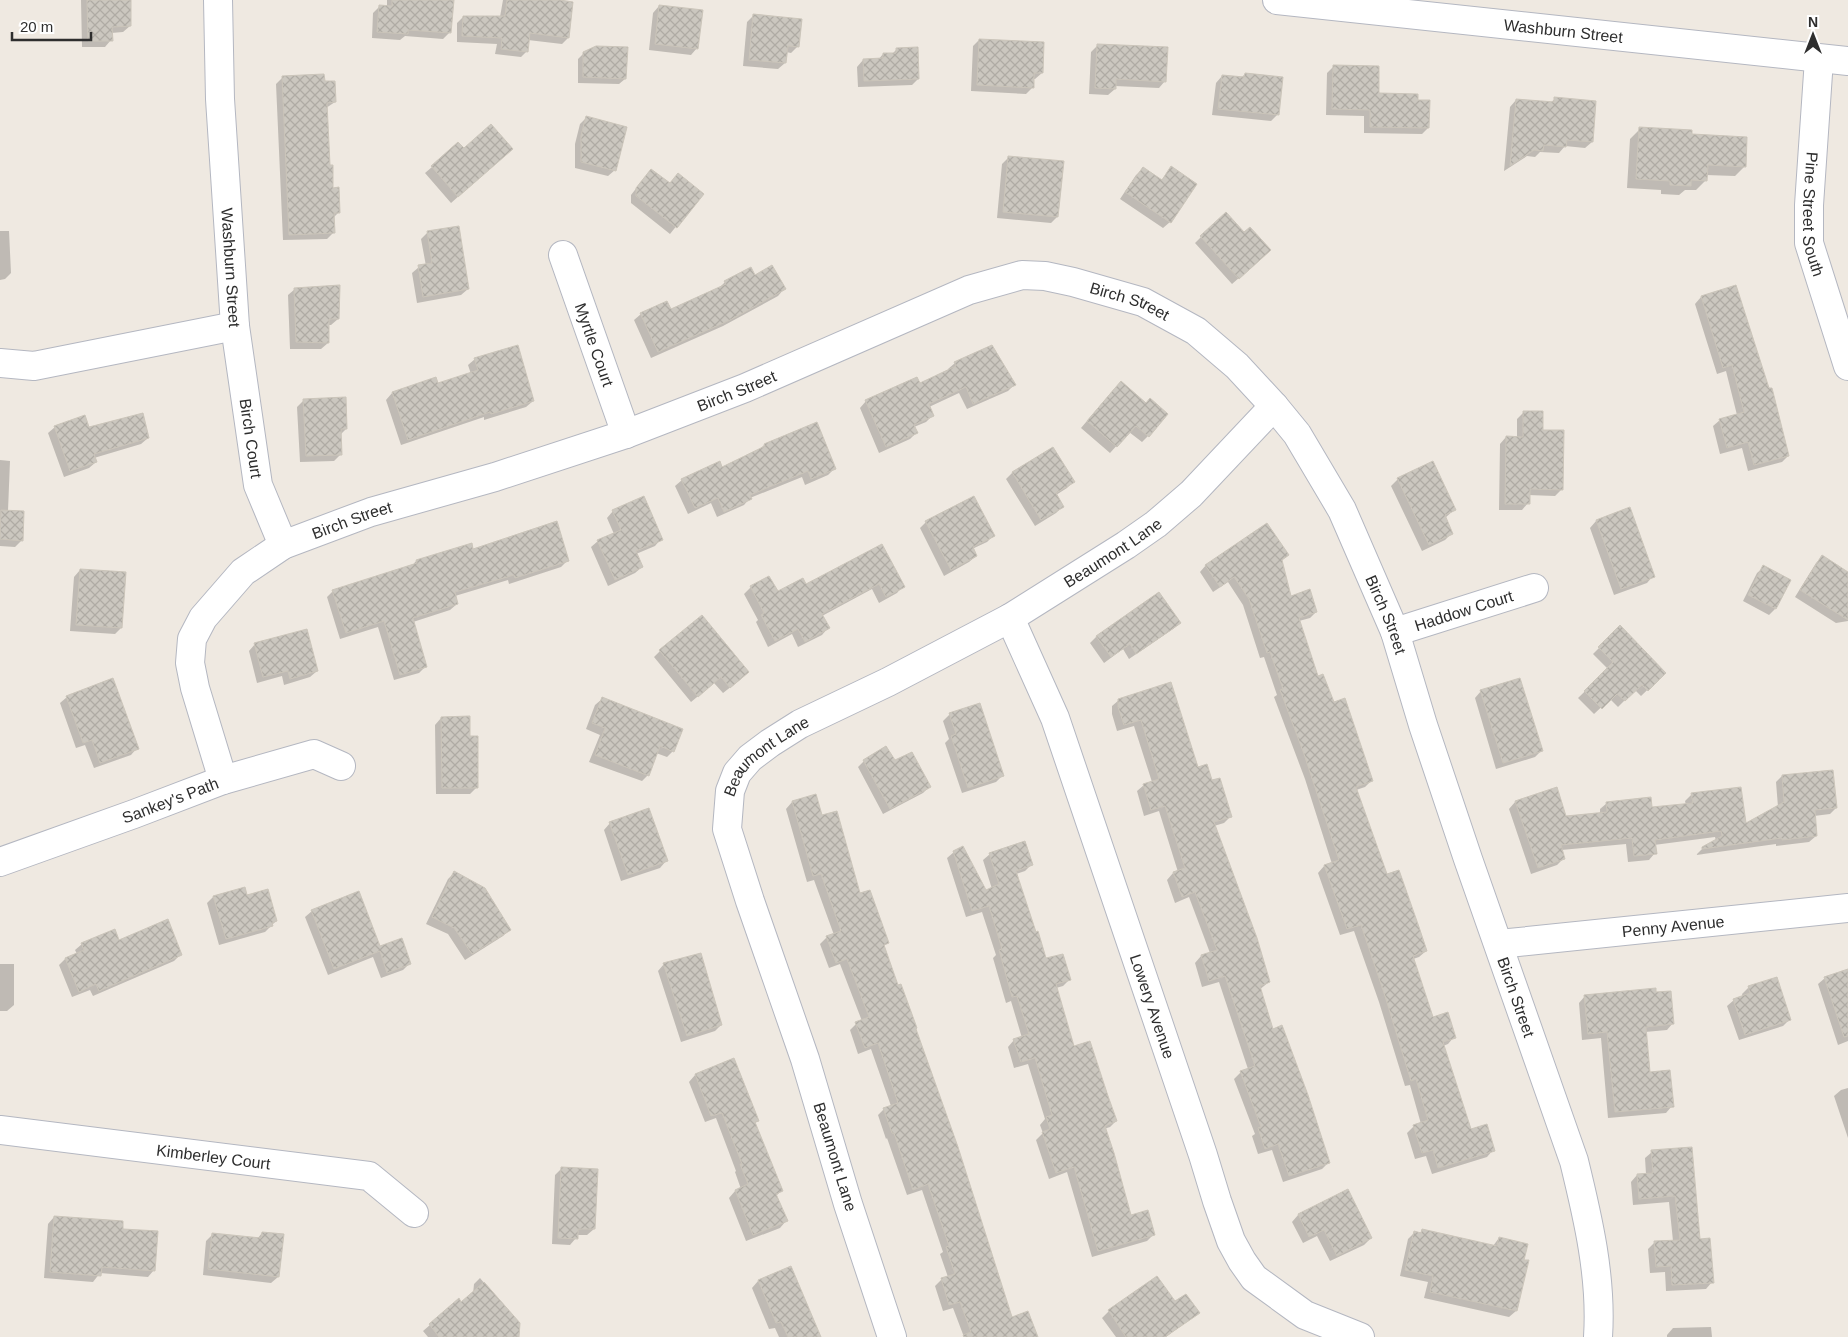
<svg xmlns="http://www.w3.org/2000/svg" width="1848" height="1337" font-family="Arial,sans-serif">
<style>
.shadow{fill:#0003}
.building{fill:url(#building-cross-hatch);stroke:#cbc5ba}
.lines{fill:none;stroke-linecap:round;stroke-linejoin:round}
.minor-casing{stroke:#b4b7c1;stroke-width:30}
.minor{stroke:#fff;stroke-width:28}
.labels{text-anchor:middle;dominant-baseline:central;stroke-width:4;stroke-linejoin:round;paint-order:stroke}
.street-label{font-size:16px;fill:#2e2e2e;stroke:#fff}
</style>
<defs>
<pattern id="building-cross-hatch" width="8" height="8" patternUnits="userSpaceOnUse" patternTransform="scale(1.25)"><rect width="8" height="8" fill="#cbc7bf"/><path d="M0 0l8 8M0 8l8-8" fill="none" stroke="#afaba4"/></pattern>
</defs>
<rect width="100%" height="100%" fill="#efe9e1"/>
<path class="shadow" d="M81 0H129L130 26 123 32 111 33V40L105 47H82Z
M387 0H453L450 32 443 39 405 36 400 40 372 38 373 13 380 6 387 7Z
M503 0H550L568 38 562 44 528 40 527 51 521 57 495 54 497 44 457 42V23L463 17H500Z
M659 6 697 48 691 55 649 50 653 13Z
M753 16 798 46 791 53 786 52 785 63 778 69 743 66 747 22Z
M979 40 1042 73 1035 79H1033V87L1026 94 971 91 973 46Z
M1097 46 1165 81 1159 88 1115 86V89L1108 95 1089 94 1091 52Z
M897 49 918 79 912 85 858 87 857 67 863 60H878L883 54H892Z
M584 53 625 79 619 84 578 83V59Z
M1334 66 1377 94 1416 101 1428 128 1422 134 1364 133V116L1326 115 1327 73Z
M1245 74 1278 114 1271 121 1212 115 1216 83 1222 76 1241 78Z
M283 77 323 83 335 102 326 108 329 166 332 189 339 212 333 218 334 232 327 239 283 240 276 84Z
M1555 99 1592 142 1585 148 1565 146 1559 153 1540 152 1535 157 1527 156 1504 171 1510 107 1516 100 1550 103Z
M586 118 615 170 608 176 575 168V144L580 124Z
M1640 129 1691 135 1745 166 1735 176 1706 175V180L1696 190H1685L1679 195 1661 194V190L1627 188 1630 139Z
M464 150 504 156 451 203 425 173 432 167Z
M1009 157 1057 217 1051 223 997 218 1002 164Z
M1171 168 1170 222 1163 228 1120 199 1136 175 1143 169 1161 181Z
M678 175 702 194 670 234 631 203V195L645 177 669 184Z
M0 231H9L11 273 5 279 0 280Z
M428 232 468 289 461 295 417 303 412 273 419 267 426 266 421 239Z
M1201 237 1263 257 1232 284 1195 243Z
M750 268 754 276 784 289 778 296 723 326 651 358 634 320 641 314 670 311 718 289 725 282Z
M1735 286 1788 456 1782 462 1748 471 1742 448 1720 454 1713 426 1720 420 1737 415 1726 371 1717 374 1695 304 1701 297Z
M295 289 338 319 331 325H328V343L321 349H290L288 295Z
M475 359 533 401 526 407 484 420V417L401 445 386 400 392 393 435 378 437 385 471 374 468 365Z
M955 363 1014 385 1008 391 967 409 959 393 929 407 933 415 926 422 914 427 916 433 910 439 879 453 860 408 866 401 919 384 949 371 948 369Z
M1114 389 1148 436 1142 442 1129 432 1110 453 1081 428Z
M304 400 346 429 340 435 341 454 334 461 300 462 297 407Z
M1524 412 1541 431 1562 489 1555 496 1528 495V503L1522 510H1499L1500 444 1506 437 1517 438V419Z
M55 427 88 428 148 438 141 444 94 458 96 462 89 468 64 477 48 433Z
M764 445 835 468 828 475 805 485 802 477 750 498 744 505 717 517 711 503 688 514 675 486 682 480 722 469 758 451Z
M1053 448 1073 482 1067 488 1056 495 1063 506 1056 513 1035 526 1006 479 1012 473Z
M0 460 10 461 8 511 22 540 15 547 0 546Z
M1398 479 1454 510 1445 518 1452 533 1445 540 1422 551 1391 486Z
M1629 509 1653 576 1647 583 1614 595 1590 528 1596 521Z
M613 511 661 539 655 546 636 554 642 567 635 573 608 586 591 547 598 541 614 534 607 518Z
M926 522 993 536 987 542 972 549 976 556 969 562 944 576 920 528Z
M882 546 903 586 897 593 879 603 872 589 822 616 828 628 822 635 798 647 792 634 768 647 756 622 758 620 744 594 751 587 769 578 778 593 806 585Z
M472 550 568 560 561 567 509 584 508 580 455 596 457 604 450 610 413 622 426 666 419 673 394 680 378 627 340 639 327 597 333 591 411 567 416 561Z
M1822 557 1848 573V621L1836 623 1795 597 1816 563Z
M1281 561 1290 597 1316 612 1310 618 1299 621 1317 677 1333 704 1371 781 1365 787 1356 790 1386 876 1426 951 1419 957 1413 959 1432 1019 1454 1037 1448 1044 1443 1046 1470 1131 1493 1150 1487 1157 1432 1174 1426 1156 1415 1159 1407 1133 1414 1126 1421 1124 1410 1085 1405 1086 1379 1002 1354 931 1340 935 1318 873 1324 866 1332 864 1305 779 1274 697 1277 695 1264 657 1260 658 1243 605 1228 582 1213 592 1200 572 1206 565Z
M1764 567 1790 580 1775 609 1769 615 1743 601 1757 573Z
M80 570 121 628 115 634 70 631 74 577Z
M1158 593 1179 623 1173 629 1129 659 1123 649 1104 663 1090 643 1096 637Z
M1620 627 1665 673 1641 696 1635 690 1618 707 1610 699 1594 714 1578 698 1608 669 1593 654Z
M255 644 317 671 310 677 284 685 282 676 257 683 249 651Z
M660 651 741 679 723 693 714 683 691 702 654 657Z
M1481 691 1541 751 1535 757 1496 769 1475 698Z
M67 697 137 748 131 755 94 768 85 745 76 748 60 703Z
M602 699 673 751 667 757 656 753 648 775 642 781 589 762 600 735 586 729 595 705Z
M1119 700 1211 782 1231 816 1224 823 1214 826 1269 982 1259 990 1272 1030 1329 1162 1322 1169 1283 1182 1272 1150 1258 1154 1252 1136 1255 1134 1234 1079 1241 1072 1248 1069 1219 982 1202 987 1195 963 1201 956 1210 953 1189 897 1175 903 1167 880 1173 873 1178 872 1159 811 1144 816 1137 791 1144 785 1152 782 1134 726 1117 731 1112 714V706Z
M950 714 1002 776 996 782 962 793 945 743 949 739 943 721Z
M441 718 469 738 477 787 470 794H436L435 725Z
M864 761 895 762 929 787 923 793 883 814 858 767Z
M1832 771 1836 808 1830 814 1814 816 1816 836 1809 842 1776 846V844L1696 855 1703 848 1716 841 1715 837 1654 845 1655 853 1649 860 1628 862 1626 844 1561 850 1564 858 1557 865 1531 874 1509 809 1515 802 1556 789 1566 818 1600 814V809L1607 803 1651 808 1686 805 1685 801 1692 794 1745 825 1778 807 1776 782 1782 776Z
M815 796 821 817 860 895 888 942 883 947 914 1029 1011 1318 1036 1337H964L953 1308 943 1311 935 1286 941 1280 948 1277 940 1254 943 1252 922 1190 907 1195 887 1138 886 1139 878 1115 884 1109 891 1106 871 1049 858 1054 850 1030 856 1024 862 1021 840 964 829 968 820 944 827 937 834 935 814 880 807 882 786 809 792 802Z
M610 823 666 861 660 868 621 881 604 830Z
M954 852 986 892 992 889 983 860 990 854 1031 865 1025 871 1016 874 1045 960 1069 980 1063 986 1056 988 1074 1047 1116 1121 1110 1127 1104 1129 1130 1217 1153 1235 1147 1241 1092 1257 1067 1172 1049 1179 1036 1140 1043 1133 1040 1125 1045 1119 1028 1064 1014 1068 1008 1047 1014 1040 1022 1038 1011 1001 1006 1003 993 958 996 955 982 912 966 917 947 858Z
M454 873 509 930 503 936 465 960 448 934 426 924 448 879Z
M213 897 276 921 265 932 219 945 207 903Z
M312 911 379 948 409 964 403 970 381 978 373 957 328 975 305 917Z
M118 941 181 954 174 961 93 996 90 990 72 997 59 965 65 959 77 954 75 950 82 944Z
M0 964H14V1005L7 1011H0Z
M664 964 721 1025 715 1031 681 1042 658 971Z
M1848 970V1041L1838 1045 1818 984 1825 978Z
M1749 987 1789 1020 1783 1026 1739 1040 1727 1006 1734 1000 1743 997 1742 994Z
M1585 996 1673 1023 1667 1030 1645 1032 1649 1073 1672 1106 1666 1113 1608 1118 1601 1038 1582 1040 1579 1003Z
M734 1059 758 1121 754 1124 781 1191 776 1196 786 1221 780 1228 746 1241 729 1198 735 1191 741 1189 735 1172 736 1171 716 1118 705 1122 689 1082 695 1075Z
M1848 1088V1138L1834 1096 1841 1090Z
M1652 1152 1699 1240 1712 1282 1706 1289 1666 1291 1665 1272 1650 1273 1648 1249 1654 1243 1673 1241 1669 1202 1633 1205 1631 1182 1637 1175 1646 1174 1645 1158Z
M561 1169 594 1229 587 1235H577L576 1238 570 1245 552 1244 555 1175Z
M1348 1191 1371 1238 1364 1245 1330 1261 1317 1236 1303 1243 1292 1222 1298 1215Z
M54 1217 154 1270 148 1277 100 1273 93 1282 44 1278 48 1224Z
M1422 1231 1493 1246 1499 1238 1522 1262 1527 1261 1516 1311 1509 1317 1424 1298 1428 1282 1400 1276 1408 1239 1414 1233 1419 1234Z
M262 1233 278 1277 271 1283 203 1275 206 1241 213 1234 257 1239Z
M791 1268 820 1337H779L775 1328 769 1329 752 1288 758 1281Z
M480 1278 518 1324 517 1337H428L423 1331 459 1300 461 1304 473 1294 474 1284Z
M1157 1278 1174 1303 1198 1313 1166 1337H1116L1102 1318 1109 1311Z
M1711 1327 1712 1337H1667V1335L1673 1328Z"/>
<path class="building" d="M87 0H131V26L112 27 113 41H88Z
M392 0H454L451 33 408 30V34L377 32 379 5 392 6Z
M507 0H560L573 2 569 38 530 33 528 52 501 49 502 38 462 36 463 16H505Z
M659 5 703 10 698 49 655 44Z
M753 14 802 19 799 47 788 46 786 63 749 60Z
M979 39 1044 42 1043 73H1034V88L977 85Z
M1097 44 1168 47 1166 82 1116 79V89L1095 88Z
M596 46 628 47 626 79 583 77V52Z
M918 47 919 79 864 81 863 59 883 58V53H896V48Z
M1333 65 1379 66V93L1418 94V100H1430L1429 128 1370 127V110L1332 109Z
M1245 73 1283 77 1279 115 1218 109 1222 75 1244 77Z
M324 74 325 81H335L336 102 327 103 330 165H333V188L339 187 340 213H334L335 233 289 235 282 76Z
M1554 97 1596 101 1593 142 1567 140 1566 147 1544 145 1543 151 1534 150 1510 166 1516 99 1554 102Z
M586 116 627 127 616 171 581 162V136Z
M491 124 513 149 458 197 431 166 458 142 464 148Z
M1639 127 1692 130V134L1747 137 1746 167 1708 165 1707 181 1691 180V186L1670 185V181L1636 179Z
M1008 156 1064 161 1058 217 1003 212Z
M1171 166 1197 184 1171 223 1125 192 1143 167 1162 180Z
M651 169 670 183 678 173 704 194 677 228 636 196V188Z
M1226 212 1244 232 1250 227 1271 250 1239 279 1200 236Z
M459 226 469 289 423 297 418 265 432 263 427 231Z
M772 265 786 289 730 320 658 352 640 313 667 301 671 309 726 284 724 281 751 267 755 275Z
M340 285 339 319H329V343L296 342 294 288Z
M1736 285 1769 388H1772L1789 456 1754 465 1748 442 1727 448 1719 419 1744 412 1732 365 1723 368 1701 296Z
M518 345 534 401 491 414 490 412 408 440 392 392 436 377 438 383 478 370 474 358Z
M992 345 1016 385 973 404 966 387 929 404 934 416 914 425 918 433 886 447 865 400 917 377 920 383 956 366 954 362Z
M1121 381 1146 403 1150 398 1168 414 1149 437 1136 426 1117 447 1087 421Z
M346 397 347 429H341L342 455 306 456 303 399Z
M1523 411H1543V430H1564L1563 490 1530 489V504H1505L1506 436 1523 437Z
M143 413 149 438 94 454 97 462 70 471 54 426 85 415 89 427Z
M817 422 836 469 811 479 808 471 750 495 752 499 724 512 718 498 695 508 681 479 720 461 722 467 765 446 764 444Z
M1053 447 1075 482 1056 493 1064 507 1041 520 1012 472Z
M1433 461 1456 510 1445 515 1453 534 1429 545 1397 478Z
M644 496 663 540 636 551 643 567 615 580 597 540 621 530 612 510Z
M974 496 995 536 973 547 977 556 951 570 925 521Z
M1630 507 1655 577 1621 589 1596 520Z
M1 510 24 511 23 541 0 539Z
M557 521 569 561 515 578 514 575 455 592 458 604 413 618 427 667 400 675 384 621 346 633 332 590 417 563 416 560 472 543 473 549Z
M1267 523 1289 555 1282 560 1291 596 1310 589 1317 612 1299 618 1318 676 1323 674 1334 702 1345 698 1373 781 1356 787 1387 874 1399 870 1419 927 1427 951 1413 956 1433 1017 1448 1012 1456 1038 1443 1042 1471 1129 1487 1124 1495 1151 1438 1168 1433 1150 1422 1153 1413 1125 1428 1120 1416 1079 1411 1081 1385 996 1361 925 1347 929 1324 865 1339 860 1304 754 1280 690 1283 689 1270 652 1267 653 1249 599 1234 577 1220 587 1205 565Z
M882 544 905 587 886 597 879 584 822 614 830 628 805 642 798 629 775 641 761 615 764 613 750 586 769 576 778 591 803 578 806 584Z
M1822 555 1848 572V620L1800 590Z
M1763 565 1791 580 1776 609 1748 595Z
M80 569 126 572 122 628 76 625Z
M1159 592 1181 623 1136 654 1130 644 1111 657 1096 636Z
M702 615 749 672 730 688 721 677 698 697 659 650Z
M1620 625 1666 673 1648 691 1642 685 1625 701 1617 694 1602 709 1584 691 1613 662 1598 647Z
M307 629 318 671 290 679 288 671 263 677 254 643Z
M113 678 139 749 100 763 92 740 83 743 66 696Z
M1520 678 1543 751 1503 763 1480 690Z
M1171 682 1198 767 1207 764 1212 780 1220 778 1232 817 1214 822 1257 938 1270 982 1260 986 1273 1029 1282 1025 1308 1095 1330 1163 1289 1176 1278 1144 1265 1149 1258 1128 1261 1127 1240 1071 1255 1066 1225 976 1209 981 1201 955 1217 950 1195 892 1182 897 1173 872 1185 868 1165 806 1151 810 1143 784 1159 779 1141 720 1124 725 1118 707V699Z
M602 697 683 729 674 752 660 746 649 776 595 755 605 728 592 723Z
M980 703 1004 776 968 788 951 736 956 734 949 713Z
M470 716V736H478V788H442L441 717Z
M886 746 895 760 912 752 931 787 890 809 863 760Z
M1833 770 1837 808 1815 810 1817 836 1782 840V838L1702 849V847L1722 836 1721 831 1655 840 1657 854 1634 856 1632 838 1561 845 1565 859 1538 868 1515 801 1557 787 1566 816 1607 812 1606 802 1651 797 1652 807 1693 803 1691 793 1741 787 1746 823 1784 802 1782 775Z
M816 794 822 815 837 811 860 893 870 890 889 943 884 945 898 985 901 984 917 1028 916 1029 958 1147 1012 1317 1028 1311 1038 1337H964L963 1335 971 1332 960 1302 949 1305 941 1278 955 1274 946 1247 949 1246 928 1184 913 1190 894 1133H892L883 1108 898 1103 878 1043 865 1048 855 1022 869 1017 847 959 836 963 826 936 841 931 821 874 813 876 792 801Z
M649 808 668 861 628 875 609 822Z
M1025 841 1033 865 1016 871 1036 932 1038 931 1046 958 1063 954 1071 980 1056 984 1074 1046 1090 1041 1108 1096 1117 1121 1105 1126 1114 1153 1131 1215 1148 1210 1155 1235 1098 1251 1074 1167 1056 1173 1042 1132 1050 1129 1046 1117 1052 1115 1035 1058 1021 1062 1013 1039 1029 1034 1017 996 1012 997 999 950 1002 949 989 906 972 911 953 851 963 846 986 890 999 884 989 853Z
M454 871 485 888 511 930 472 954 454 928 432 917Z
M245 887 247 895 268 889 277 921 272 923 273 926 226 939 213 896Z
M359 891 380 946 402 938 411 964 387 973 380 951 334 969 311 910Z
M168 919 182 955 99 991 96 984 79 992 65 958 84 950 81 943 115 929 119 940Z
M701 953 722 1025 687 1036 663 963Z
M1848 969V1036L1844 1037 1824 977Z
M1777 977 1791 1020 1745 1035 1733 999 1750 993 1748 986Z
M1656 988V992L1671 991 1674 1024 1646 1027 1650 1072 1670 1070 1674 1107 1615 1112 1607 1032 1588 1034 1584 995Z
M734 1058 759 1121 755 1122 783 1191 776 1194 788 1221 753 1235 735 1190 748 1184 740 1164H742L722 1113 711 1116 695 1074Z
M1692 1147 1700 1239 1710 1238 1714 1283 1672 1285 1671 1266 1656 1267 1654 1241 1680 1240 1675 1196 1639 1199 1637 1174 1653 1173 1651 1150Z
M561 1167 598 1169 595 1229H578V1239L558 1238Z
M1348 1189 1372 1238 1337 1256 1324 1230 1309 1237 1298 1214Z
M54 1216 123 1221V1229L158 1231 155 1271 102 1267 101 1276 50 1272Z
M1422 1229 1497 1246 1499 1237 1528 1244 1524 1260H1529L1517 1311 1430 1292 1433 1276 1405 1270 1414 1231 1421 1233Z
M262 1232 284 1234 279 1277 208 1269 212 1233 261 1238Z
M791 1266 821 1337H788L781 1322 776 1323 758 1280Z
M1157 1276 1175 1301 1186 1294 1200 1313 1165 1337H1126L1108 1310Z
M484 1282 520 1323 519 1337H439L429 1324 459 1298 461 1302Z"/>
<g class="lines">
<g class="minor-casing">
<g id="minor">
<path id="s1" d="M218 0 220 99 235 326 258 485 283 545"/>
<path id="s2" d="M1277 0 1848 61"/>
<path id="s3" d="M1819 59 1809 205V243L1848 366"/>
<path id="s4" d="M563 255 626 434"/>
<path d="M0 363 34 366 235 326"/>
<path id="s5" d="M1010 618 1055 718 1203 1155 1217 1201 1231 1241 1242 1261 1254 1278 1305 1315 1360 1337"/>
<path id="s6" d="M1395 632 1534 588"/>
<path id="s7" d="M223 780 195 688 190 663 192 639 203 618 243 572 283 545 371 512 495 477 626 434 745 388 969 290 1022 275 1045 276 1073 282 1143 302 1196 331 1237 366 1274 406 1297 434 1342 510 1395 632 1423 725 1468 859 1574 1161C1588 1218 1602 1278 1598 1337"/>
<path id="s8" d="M0 862 134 814 223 780 314 754 341 766"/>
<path id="s9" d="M1499 944 1848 908"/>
<path id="s10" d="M0 1130 369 1176 414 1213"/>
<path id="s11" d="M892 1337 848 1204 805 1059 750 901 727 829 730 791 737 773 750 758 770 743 800 724 888 682 1010 618 1126 545 1156 524 1191 494 1274 406"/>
</g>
</g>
<use href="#minor" class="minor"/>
</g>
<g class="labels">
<g class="street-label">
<text stroke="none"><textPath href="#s2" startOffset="288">Washburn Street</textPath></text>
<text stroke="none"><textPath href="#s3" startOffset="156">Pine Street South</textPath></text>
<text stroke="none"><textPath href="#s1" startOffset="268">Washburn Street</textPath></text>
<text stroke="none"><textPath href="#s7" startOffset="1178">Birch Street</textPath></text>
<text stroke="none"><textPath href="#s4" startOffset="95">Myrtle Court</textPath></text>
<text stroke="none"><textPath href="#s7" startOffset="758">Birch Street</textPath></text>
<text stroke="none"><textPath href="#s1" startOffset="440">Birch Court</textPath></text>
<text stroke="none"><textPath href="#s7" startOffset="352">Birch Street</textPath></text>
<text stroke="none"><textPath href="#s11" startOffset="1029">Beaumont Lane</textPath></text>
<text stroke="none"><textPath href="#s6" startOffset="72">Haddow Court</textPath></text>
<text stroke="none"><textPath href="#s7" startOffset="1598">Birch Street</textPath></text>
<text stroke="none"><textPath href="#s11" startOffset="624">Beaumont Lane</textPath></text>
<text stroke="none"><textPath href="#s8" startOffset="181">Sankey's Path</textPath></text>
<text stroke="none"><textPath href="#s9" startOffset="175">Penny Avenue</textPath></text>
<text stroke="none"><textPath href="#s7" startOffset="2002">Birch Street</textPath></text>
<text stroke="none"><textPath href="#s5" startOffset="414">Lowery Avenue</textPath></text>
<text stroke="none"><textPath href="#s10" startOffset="215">Kimberley Court</textPath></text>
<text transform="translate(835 1157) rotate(73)">Beaumont Lane</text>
</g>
</g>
<g transform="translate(1813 35)" stroke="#ffffff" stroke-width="4" paint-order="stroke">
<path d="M0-4L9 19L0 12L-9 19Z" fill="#2e2e2e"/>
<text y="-8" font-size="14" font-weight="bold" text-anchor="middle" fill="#2e2e2e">N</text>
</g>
<path d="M12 32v8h79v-8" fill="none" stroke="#2e2e2e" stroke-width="2.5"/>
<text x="20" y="32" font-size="15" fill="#2e2e2e" stroke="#ffffff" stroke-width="4" paint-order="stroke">20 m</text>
</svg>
